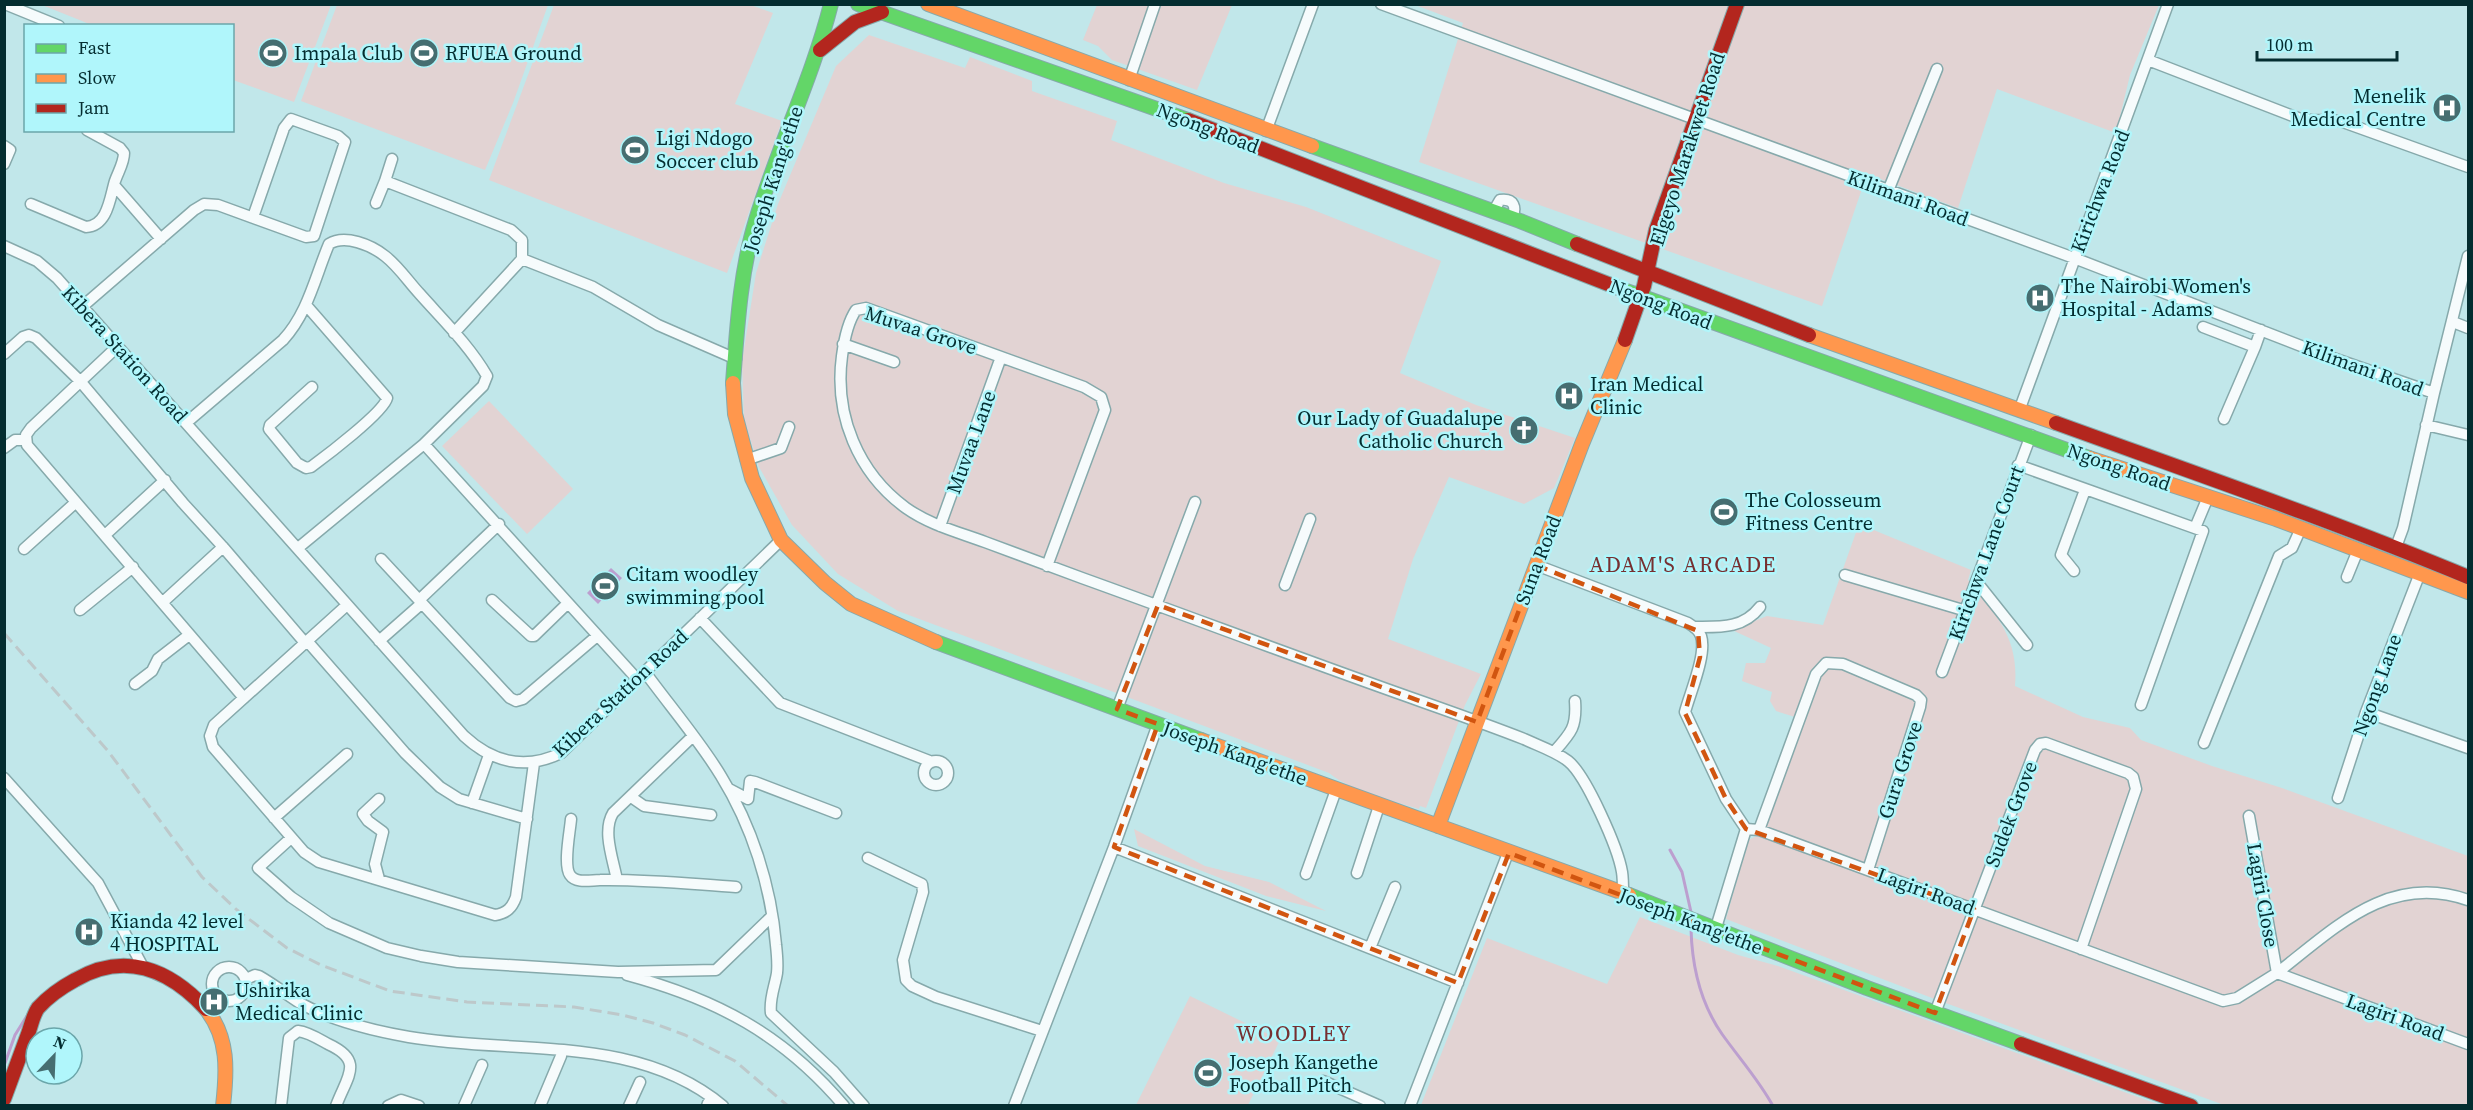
<svg xmlns="http://www.w3.org/2000/svg" width="2473" height="1110" font-family="'Source Serif 4',serif">
<style>
.green{fill:#e2d3d3}
.water{fill:#bc9fcf}
.lines{fill:none;stroke-linecap:round;stroke-linejoin:round}
.stream{stroke:#bc9fcf;stroke-width:3}
.street-casing{stroke:#86a9ab;stroke-width:13}
.fast-casing{stroke:#86a9ab;stroke-width:16}
.slow-casing{stroke:#86a9ab;stroke-width:16}
.jam-casing{stroke:#86a9ab;stroke-width:16}
.street{stroke:#f6fbfc;stroke-width:10}
.fast{stroke:#63d668;stroke-width:14}
.slow{stroke:#ff974d;stroke-width:14}
.jam{stroke:#b3261e;stroke-width:14}
.rail{stroke:#bdc8ca;stroke-width:3;stroke-dasharray:12 6;stroke-linecap:butt}
.marked{fill:none;stroke:#d15510;stroke-width:4.5;stroke-dasharray:12 8;stroke-linejoin:round}
.labels{text-anchor:middle;dominant-baseline:central;stroke-width:5;stroke-linejoin:round;paint-order:stroke}
.poi-label{font-size:20px;fill:#042d30;stroke:#b0f6fb;text-anchor:start}
.street-label{font-size:20px;fill:#042d30;stroke:#b0f6fb}
.quarter-label{font-size:22px;letter-spacing:1.5px;fill:#773031;stroke:#b0f6fb}
</style>
<rect width="100%" height="100%" fill="#c1e7ea"/>
<path class="green" d="M748 4 773 13 735 104 782 121 727 273 489 180 554 5Z
M42 5H331L294 102 233 80 232 26 92 25Z
M337 5H548L513 103 485 170 301 101Z
M1097 5H1232L1197 90 1112 60 1098 46 1083 40Z
M1415 5H2159L2130 75 2116 133 1997 89 1958 208 1867 174 1822 306 1419 162 1463 23Z
M869 35 965 68 970 57 1032 81V91L1117 121 1111 140 1224 183 1306 207 1441 261 1400 373 1476 405 1575 438 1554 488 1524 504 1449 477 1413 559 1388 639 1481 674 1465 705 1426 808 1420 806 1419 809C1390 800 1353 792 1329 773L898 611 838 574 792 525 759 467 744 419 742 362 756 273 778 204 836 66Z
M489 401 573 489 527 534 442 446Z
M1859 524 1971 570 1968 580C1997 615 2019 639 2015 686L2083 717 2130 728 2141 740 2212 766 2282 788 2468 856V1105H2224L1932 998 1726 919 1748 840 1757 836 1795 717 1776 711 1770 701 1772 692 1742 681 1746 663H1765L1771 648 1732 630 1767 616 1823 625Z
M1134 829 1205 866 1269 882 1326 911 1266 896 1138 846Z
M1640 917 1738 955 1778 966 2160 1105H1421L1487 938 1607 984Z
M1190 996 1280 1040 1248 1105H1136Z"/>
<path class="water" d="M611 568 622 578 598 604 587 593Z"/>
<g class="lines">
<path class="stream" d="M1670 850 1682 872 1691 912
M1691 929C1692 966 1701 1004 1722 1034 1739 1058 1759 1080 1773 1106
M5 1063 15 1035 30 1011"/>
<g class="street-casing">
<path id="street" d="M5 4 59 26
M1381 4 2074 258 2327 356 2434 393
M2148 60 2298 118C2313 122 2325 119 2340 121L2468 167
M1129 80 1155 4
M1266 131 1313 4
M4 146 10 150 4 164
M392 159 385 181 511 230 522 240V259
M114 185 161 239
M1888 191 1937 69
M376 203 385 181
M31 204 86 227C108 226 110 197 115 181 118 172 124 163 124 153L120 148 87 130
M1493 212 1500 200C1514 198 1517 207 1512 219
M4 246 37 261 57 278 464 736C493 763 526 770 561 753L781 540
M306 305 387 398C384 412 326 456 311 467L306 468 297 463 269 429 270 425 312 387
M83 306 194 210 204 204 218 205 306 237 314 236 345 142 338 136 291 119 284 128 253 217
M2453 322 2468 328
M2203 327 2255 347 2261 330
M454 333 522 259 593 287 658 325 736 359
M843 344 894 362
M118 346 31 428 26 435 27 445 244 698
M4 354 23 337 29 335 36 338 80 381 183 503 223 547 306 644
M2019 411 2168 4
M2224 419 2255 347
M186 423 283 340C308 313 315 277 329 244 345 234 371 245 385 256 398 266 408 281 419 293 442 319 469 345 487 376L483 386 424 444
M2426 425 2468 435
M4 448 15 440H25
M746 460 781 448 789 427
M2018 465 2203 531 2141 705
M940 526 1001 357
M2195 528 2208 497
M105 535 165 480
M2396 547 2403 528 2434 393 2468 256
M298 548 424 444 637 679
M24 549 75 503
M381 559 419 600 499 524
M1536 565 1688 623C1693 626 1699 630 1701 636 1707 654 1690 693 1685 712L1726 799 1746 829 1759 830 2223 1001 2237 998 2277 973 2468 1044
M1047 566 1105 410 1101 397 1084 387 866 308 856 310C847 323 844 341 842 356 834 415 858 473 906 508 930 525 958 532 985 542 1018 554 1050 566 1082 578 1196 619 1309 662 1423 702 1457 714 1491 726 1524 739 1539 746 1555 751 1568 761 1586 775 1618 848 1622 872 1623 878 1623 886 1623 893
M2074 571 2061 555 2085 490
M1845 575 1963 610
M2347 577 2358 550
M1976 581 2027 645
M1285 585 1310 519
M419 600 510 698 516 701 523 699 597 636
M492 600 531 636H534L568 603
M163 602 223 547
M347 605 214 725 210 736 213 747 304 852 319 862 495 915C507 913 512 908 516 897L534 763
M80 610 133 567
M700 618 780 703 932 762
M1694 627C1720 627 1743 629 1760 607
M379 641 421 604
M308 642 405 753 440 787 459 799 527 819
M645 672C669 705 700 741 721 776 752 826 771 886 776 945 777 954 778 964 777 973 775 986 769 999 771 1013L834 1072 864 1106
M1942 672 2031 435
M135 684 152 671 158 659 189 635
M1117 709 1195 502
M2366 712 2468 748
M2204 743 2279 556 2292 548 2301 528
M1554 752C1571 733 1577 727 1575 701
M924 773a12 12 0 1 1 24 0a12 12 0 1 1-24 0Z
M4 778 98 883 143 967
M729 789 748 799 750 781 755 782 836 813
M631 797 644 806 711 815
M2338 798 2366 712 2420 573
M472 803 489 755
M2249 816 2277 973C2335 928 2389 872 2468 900
M274 818 347 754
M571 819C570 832 563 865 570 875 576 884 591 880 600 880 645 879 691 884 736 887
M1759 830 1816 674 1826 663 1843 664 1916 695 1921 700 1920 707 1868 870
M291 838 258 868 291 897 329 923 387 948 421 956 458 962 618 972 716 970 772 916
M1114 847 1458 983
M868 858 922 884 923 892 903 960 906 980 912 986 936 997 1042 1031
M1357 873 1379 806
M1306 874 1336 790
M379 879 375 864 383 832 368 821 363 814 379 799
M617 880C613 859 602 831 613 813L692 737
M1715 931 1746 829
M1370 948 1395 887
M212 984a17 17 0 1 1 34 0a17 17 0 1 1-34 0Z
M627 975C716 999 783 1034 844 1106
M246 979 255 975 259 976C273 984 286 994 300 1003 330 1020 375 1031 409 1037 513 1055 636 1033 723 1106
M1935 1013 2035 750 2040 744 2046 743 2128 773 2133 777 2136 789 2081 949
M1323 1081 1380 1106
M281 1106 289 1038 298 1031C308 1032 319 1039 328 1044 365 1061 347 1076 336 1106
M388 1106 401 1100 419 1106
M464 1106 482 1065
M540 1106 561 1056
M629 1106 640 1082
M707 1106 708 1103
M1014 1106 1114 847 1158 724
M1410 1106 1508 853"/>
</g>
<g class="fast-casing">
<path id="fast" d="M858 4 1188 120
M1312 146 1520 221 1577 244
M1621 289 2089 458
M733 383C737 329 740 272 756 220 778 147 812 79 831 4
M936 642 1201 740
M1629 895 1867 988 2021 1044"/>
</g>
<g class="slow-casing">
<path id="slow" d="M928 4 1312 146
M1809 335 2056 423
M733 383 735 414 752 478 781 540 825 583 851 604 936 642
M2089 458 2276 519 2468 592
M1201 740 1629 895
M1438 826 1582 444 1625 340
M206 1009C229 1038 227 1071 223 1106"/>
</g>
<g class="jam-casing">
<path id="jam" d="M820 50 855 22 882 12
M1188 120 1621 289
M1577 244 1809 335
M1625 340 1644 286 1656 230 1737 4
M2056 423C2194 473 2333 521 2468 577
M2021 1044 2191 1106
M4 1099C12 1077 20 1056 28 1034 31 1026 33 1015 38 1008 48 997 62 987 75 980 125 951 169 969 206 1009"/>
</g>
<use href="#street" class="street"/>
<use href="#fast" class="fast"/>
<use href="#slow" class="slow"/>
<use href="#jam" class="jam"/>
<path class="rail" d="M4 633 108 751 202 877 237 910 287 948 321 965 390 991 467 1002 574 1007 622 1015 653 1023 685 1035 735 1061 788 1106"/>
</g>
<path class="marked" d="M1536 565 1698 631 1700 657 1685 713 1726 799 1746 829 1974 909 1935 1013 1509 853 1458 983 1114 847 1158 724 1117 709 1158 605 1477 722Z"/>
<defs>
<g id="stadium-disc" transform="scale(1.5)"><circle r="9.5" fill="#466e71" stroke="#b0f6fb"/><path d="M0-5a6.5 5 0 1 0 0 10a6.5 5 0 1 0 0-10ZM-3.5-1.8h7v3.6h-7Z" fill="#fff"/></g>
<g id="hospital-disc" transform="scale(1.5)"><circle r="9.5" fill="#466e71" stroke="#b0f6fb"/><path d="M-5-5h3v3.5h4V-5h3V5h-3V1.5h-4V5h-3Z" fill="#fff"/></g>
<g id="church-disc" transform="scale(1.5)"><circle r="9.5" fill="#466e71" stroke="#b0f6fb"/><path d="M-1.2-6h2.4v3.5h3.3v2.4h-3.3V6h-2.4V-.1h-3.3v-2.4h3.3Z" fill="#fff"/></g>
</defs>
<g fill-rule="evenodd">
<use href="#stadium-disc" x="273" y="53"/>
<use href="#stadium-disc" x="424" y="53"/>
<use href="#hospital-disc" x="2447" y="108"/>
<use href="#stadium-disc" x="635" y="150"/>
<use href="#hospital-disc" x="2040" y="298"/>
<use href="#hospital-disc" x="1569" y="396"/>
<use href="#church-disc" x="1524" y="430"/>
<use href="#stadium-disc" x="1724" y="512"/>
<use href="#stadium-disc" x="605" y="586"/>
<use href="#hospital-disc" x="89" y="932"/>
<use href="#hospital-disc" x="214" y="1002"/>
<use href="#stadium-disc" x="1208" y="1073"/>
</g>
<g class="labels">
<g class="poi-label">
<text x="294" y="53">Impala Club</text>
<text x="445" y="53">RFUEA Ground</text>
<text x="2426" y="96" text-anchor="end">Menelik<tspan x="2426" dy="23">Medical Centre</tspan></text>
<text x="656" y="138">Ligi Ndogo<tspan x="656" dy="23">Soccer club</tspan></text>
<text x="2061" y="286">The Nairobi Women's<tspan x="2061" dy="23">Hospital - Adams</tspan></text>
<text x="1590" y="384">Iran Medical<tspan x="1590" dy="23">Clinic</tspan></text>
<text x="1503" y="418" text-anchor="end">Our Lady of Guadalupe<tspan x="1503" dy="23">Catholic Church</tspan></text>
<text x="1745" y="500">The Colosseum<tspan x="1745" dy="23">Fitness Centre</tspan></text>
<text x="626" y="574">Citam woodley<tspan x="626" dy="23">swimming pool</tspan></text>
<text x="110" y="921">Kianda 42 level<tspan x="110" dy="23">4 HOSPITAL</tspan></text>
<text x="235" y="990">Ushirika<tspan x="235" dy="23">Medical Clinic</tspan></text>
<text x="1229" y="1062">Joseph Kangethe<tspan x="1229" dy="23">Football Pitch</tspan></text>
</g>
<g class="street-label">
<text transform="translate(1208 128) rotate(21)">Ngong Road</text>
<text transform="translate(1687 149) rotate(-72)">Elgeyo Marakwet Road</text>
<text transform="translate(773 179) rotate(-72)">Joseph Kang'ethe</text>
<text transform="translate(2100 191) rotate(-69)">Kirichwa Road</text>
<text transform="translate(1908 198) rotate(20)">Kilimani Road</text>
<text transform="translate(1661 304) rotate(21)">Ngong Road</text>
<text transform="translate(921 330) rotate(18)">Muvaa Grove</text>
<text transform="translate(125 354) rotate(48)">Kibera Station Road</text>
<text transform="translate(2363 368) rotate(20)">Kilimani Road</text>
<text transform="translate(971 442) rotate(-70)">Muvaa Lane</text>
<text transform="translate(2119 467) rotate(19)">Ngong Road</text>
<text transform="translate(1986 553) rotate(-70)">Kirichwa Lane Court</text>
<text transform="translate(1538 560) rotate(-69)">Suna Road</text>
<text transform="translate(2377 685) rotate(-70)">Ngong Lane</text>
<text transform="translate(620 693) rotate(-43)">Kibera Station Road</text>
<text transform="translate(1235 753) rotate(20)">Joseph Kang'ethe</text>
<text transform="translate(1900 770) rotate(-72)">Gura Grove</text>
<text transform="translate(2011 814) rotate(-69)">Sudek Grove</text>
<text transform="translate(1926 891) rotate(20)">Lagiri Road</text>
<text transform="translate(2263 895) rotate(80)">Lagiri Close</text>
<text transform="translate(1691 921) rotate(21)">Joseph Kang'ethe</text>
<text transform="translate(2395 1017) rotate(20)">Lagiri Road</text>
</g>
<g class="quarter-label">
<text x="1683" y="564">ADAM'S ARCADE</text>
<text x="1294" y="1033">WOODLEY</text>
</g>
</g>
<rect width="2473" height="1110" fill="none" stroke="#042d30" stroke-width="12"/>
<rect x="24" y="24" width="210" height="108" fill="#b0f6fb" stroke="#6ba6aa" stroke-width="1.5"/>
<rect x="36" y="44" width="30" height="9" fill="#63d668" stroke="#6ba6aa" stroke-width="1.5"/>
<text x="78" y="54" font-size="18" fill="#042d30">Fast</text>
<rect x="36" y="74" width="30" height="9" fill="#ff974d" stroke="#6ba6aa" stroke-width="1.5"/>
<text x="78" y="84" font-size="18" fill="#042d30">Slow</text>
<rect x="36" y="104" width="30" height="9" fill="#b3261e" stroke="#6ba6aa" stroke-width="1.5"/>
<text x="78" y="114" font-size="18" fill="#042d30">Jam</text>
<g transform="translate(54 1056) rotate(23)"><circle r="28" fill="#b0f6fb" stroke="#6ba6aa" stroke-width="1.5"/>
<path d="M0-4.5L10 22L0 15L-10 22Z" fill="#466e71"/>
<text y="-9" font-size="16" font-weight="bold" text-anchor="middle" fill="#042d30">N</text>
</g>
<path d="M2257 51v9h140v-9" fill="none" stroke="#042d30" stroke-width="3"/>
<text x="2266" y="51" font-size="18" fill="#042d30" stroke="#b0f6fb" stroke-width="4.5" paint-order="stroke">100 m</text>
</svg>
